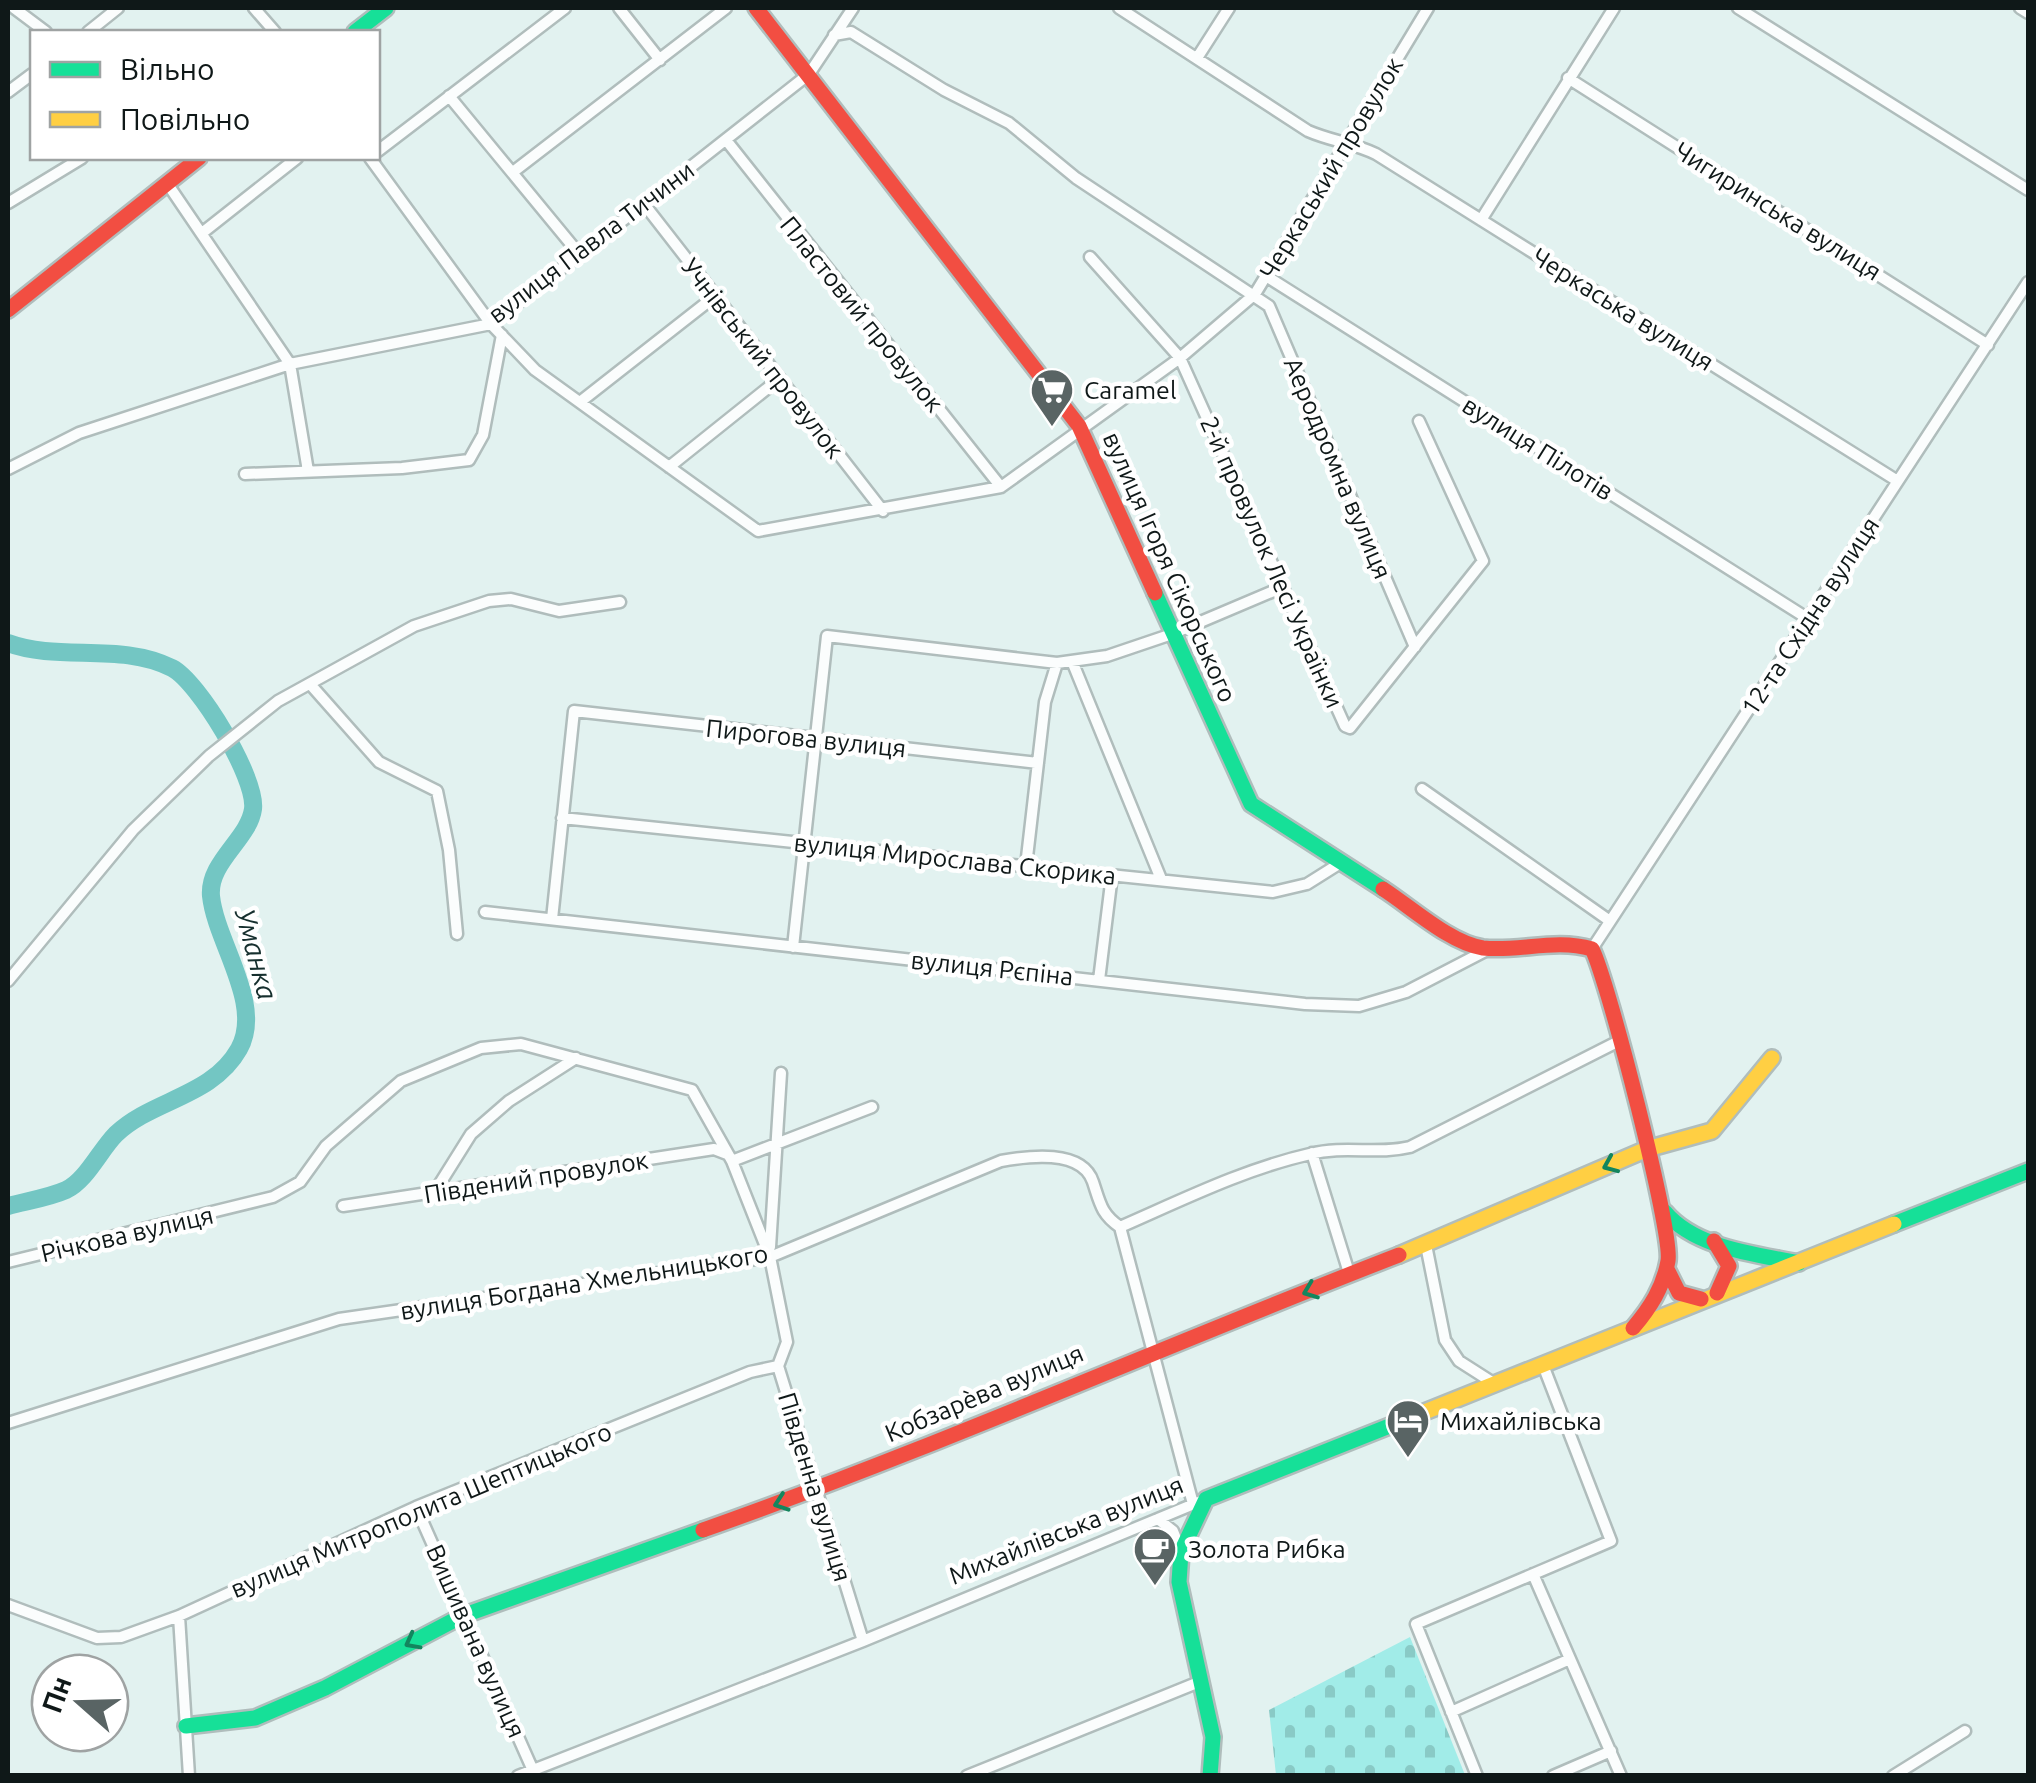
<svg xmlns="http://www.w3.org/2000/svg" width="2036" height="1783" font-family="Ubuntu,sans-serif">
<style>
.cemetery{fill:url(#cemetery-stones)}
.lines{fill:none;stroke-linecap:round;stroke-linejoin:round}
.river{stroke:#73c6c3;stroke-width:18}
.street-casing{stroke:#b0bdbc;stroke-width:15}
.fast-casing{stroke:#b0bdbc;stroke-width:20}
.slow-casing{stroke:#b0bdbc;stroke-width:20}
.jam-casing{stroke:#b0bdbc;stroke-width:20}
.street{stroke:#fbfdfd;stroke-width:10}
.fast{stroke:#16e098;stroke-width:15}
.slow{stroke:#ffcf43;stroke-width:15}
.jam{stroke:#f24e42;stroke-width:15}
.oneway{stroke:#13865e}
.labels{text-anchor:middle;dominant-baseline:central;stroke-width:9;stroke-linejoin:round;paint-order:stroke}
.street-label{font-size:25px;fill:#0f1818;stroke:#fff}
.poi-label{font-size:25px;fill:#0f1818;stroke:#fff;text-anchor:start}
.water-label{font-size:28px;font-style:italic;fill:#162f2e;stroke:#fff}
</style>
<defs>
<pattern id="cemetery-stones" width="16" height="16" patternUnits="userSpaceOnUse" patternTransform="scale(2.5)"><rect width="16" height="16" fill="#a1ece8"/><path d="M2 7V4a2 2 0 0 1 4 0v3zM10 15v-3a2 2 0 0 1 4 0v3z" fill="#89cac6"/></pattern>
</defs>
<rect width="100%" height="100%" fill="#e2f2f0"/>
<path class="cemetery" d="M1410 1637 1465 1775H1276L1269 1710Z"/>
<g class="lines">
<path class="river" d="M8 643C59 662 121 642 172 668 198 681 257 778 253 809 249 839 208 862 211 896 216 943 264 1004 239 1049 212 1097 153 1099 116 1134 100 1150 86 1181 66 1190 48 1198 26 1201 8 1206"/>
<g class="street-casing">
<path id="street" d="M14 8 46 32
M254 8 275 32
M619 8 660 60
M1119 8 1308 131C1331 141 1353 143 1376 154L1896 480
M1738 8 2028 190
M2020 8 2028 13
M88 32 118 8
M834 35 851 32 944 90 1009 123 1076 178 1269 306 1415 647
M1197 58 1229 8
M1568 78 1988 345
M8 92 32 74
M449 96 580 255
M726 140 1001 487
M378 151 565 8
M370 158 491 324 535 370 758 531 1001 487 1180 358 1255 294 1428 8
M513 172 726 8
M167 183 290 364 308 471
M8 203 82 158
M644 204 883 511
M1481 220 1614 8
M202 233 297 158
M1090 257 1180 358 1345 726 1350 728 1483 561 1419 421
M1266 276 1810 620
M580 402 714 297
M669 467 779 379
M8 469 79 433 290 364 491 324 809 74 853 8
M245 474 402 468 469 460 483 435 502 335
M1072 661 1161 879
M310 684 379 762 437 791 449 850 457 934
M1422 789 1610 921
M562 818 1273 892 1307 884 1342 862
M1026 866 1045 702 1057 663
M485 912 1305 1004 1359 1006 1406 992 1487 950
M552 919 574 711 1038 763
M793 947 827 636 1057 663 1107 656 1172 634 1283 587
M1592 949 2028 282
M1099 980 1112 875
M8 981 133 830 209 756 278 701 414 626 489 601 511 599 559 611 620 602
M1312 1153 1350 1276
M732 1161 872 1107
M434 1193 471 1134 509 1101 576 1058
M343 1206 714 1149 727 1154
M1120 1227C1182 1200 1244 1169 1310 1154 1345 1145 1377 1155 1410 1147L1619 1041
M1120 1227 1193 1504
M1426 1245 1445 1340 1459 1361 1495 1384
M770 1247 781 1073
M8 1262 273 1197 300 1182 326 1146 401 1081 481 1048 521 1044 692 1090 732 1161 770 1257 787 1342 778 1366 863 1641
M8 1423 339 1319 770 1257 1001 1161C1029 1156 1082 1149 1093 1182 1100 1203 1101 1214 1120 1227
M416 1507 535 1775
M1158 1519 1173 1531 1181 1551
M1533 1574 1621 1776
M8 1605 97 1638 121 1637 179 1616 416 1507 750 1372 778 1366
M179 1616 189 1776
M1451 1712 1570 1659
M518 1776 863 1641 1206 1499
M967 1776 1199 1682
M1477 1776 1416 1624 1611 1541 1543 1365
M1553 1776 1611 1751
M1893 1776 1965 1731"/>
</g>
<g class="fast-casing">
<path id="fast" d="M355 32 386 8
M1155 593 1251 804 1383 889
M1665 1212C1695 1248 1755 1254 1799 1263
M1894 1224 2028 1171
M186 1726 255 1718 325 1688 462 1616 703 1530
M1210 1776 1213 1737 1179 1582 1181 1552 1206 1499 1397 1423"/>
</g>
<g class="slow-casing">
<path id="slow" d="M1399 1255 1647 1149 1712 1131 1772 1058
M1397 1423 1894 1224"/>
</g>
<g class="jam-casing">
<path id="jam" d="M756 8 1079 426 1155 593
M8 310 199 158
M1383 889C1411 907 1450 943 1483 948 1520 952 1555 938 1592 949 1608 980 1673 1233 1668 1261 1663 1288 1650 1308 1633 1328
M1714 1241 1729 1266 1717 1293
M1667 1269 1679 1293 1701 1299
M703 1530C938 1447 1166 1345 1399 1255"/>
</g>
<use href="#street" class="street"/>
<use href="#fast" class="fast"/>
<use href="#slow" class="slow"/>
<use href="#jam" class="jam"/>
</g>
<defs><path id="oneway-chevron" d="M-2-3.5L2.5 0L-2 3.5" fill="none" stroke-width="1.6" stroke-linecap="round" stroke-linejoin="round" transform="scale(2.5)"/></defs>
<g class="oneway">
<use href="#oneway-chevron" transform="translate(1610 1165) rotate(157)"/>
<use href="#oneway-chevron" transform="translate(1310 1291) rotate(159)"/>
<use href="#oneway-chevron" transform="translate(781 1503) rotate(161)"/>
<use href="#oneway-chevron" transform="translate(412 1642) rotate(152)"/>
</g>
<defs>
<g id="supermarket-pin" transform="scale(2.25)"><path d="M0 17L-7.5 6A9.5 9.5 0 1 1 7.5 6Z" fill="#596464" stroke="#fff"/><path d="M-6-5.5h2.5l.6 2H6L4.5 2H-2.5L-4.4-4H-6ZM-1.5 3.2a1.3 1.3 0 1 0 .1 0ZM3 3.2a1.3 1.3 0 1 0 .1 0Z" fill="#fff"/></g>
<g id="hotel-pin" transform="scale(2.25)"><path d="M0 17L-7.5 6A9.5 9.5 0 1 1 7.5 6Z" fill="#596464" stroke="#fff"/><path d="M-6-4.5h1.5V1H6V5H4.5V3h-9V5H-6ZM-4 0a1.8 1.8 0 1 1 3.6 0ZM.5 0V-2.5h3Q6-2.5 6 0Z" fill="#fff"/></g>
<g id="cafe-pin" transform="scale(2.25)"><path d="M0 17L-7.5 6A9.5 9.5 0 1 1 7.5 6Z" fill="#596464" stroke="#fff"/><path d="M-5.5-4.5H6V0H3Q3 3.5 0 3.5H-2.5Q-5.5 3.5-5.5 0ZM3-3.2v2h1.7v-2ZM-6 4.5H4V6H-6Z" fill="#fff"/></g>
</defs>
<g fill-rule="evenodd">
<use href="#supermarket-pin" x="1052" y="390"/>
<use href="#hotel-pin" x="1408" y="1421"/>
<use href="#cafe-pin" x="1155" y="1549"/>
</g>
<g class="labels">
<g class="street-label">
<text transform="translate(1331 168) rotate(-59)">Черкаський провулок</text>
<text transform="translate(1778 211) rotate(32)">Чигиринська вулиця</text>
<text transform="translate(591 242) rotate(-37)">вулиця Павла Тичини</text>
<text transform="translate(1623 309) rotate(32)">Черкаська вулиця</text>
<text transform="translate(862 314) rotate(51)">Пластовий провулок</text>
<text transform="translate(763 358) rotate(52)">Учнівський провулок</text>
<text transform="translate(1538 448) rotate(32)">вулиця Пілотів</text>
<text transform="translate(1338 468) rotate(67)">Аеродромна вулиця</text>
<text transform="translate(1272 562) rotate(66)">2-й провулок Лесі Українки</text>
<text transform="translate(1170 567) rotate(66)">вулиця Ігоря Сікорського</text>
<text transform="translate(1810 616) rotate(-57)">12-та Східна вулиця</text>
<text transform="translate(806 738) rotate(6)">Пирогова вулиця</text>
<text transform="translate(955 859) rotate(6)">вулиця Мирослава Скорика</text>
<text transform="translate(992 968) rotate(6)">вулиця Рєпіна</text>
<text transform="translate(536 1177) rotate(-9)">Південий провулок</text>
<text transform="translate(127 1234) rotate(-13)">Річкова вулиця</text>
<text transform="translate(584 1282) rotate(-9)">вулиця Богдана Хмельницького</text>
<text transform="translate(984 1393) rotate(-23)">Кобзарèва вулиця</text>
<text transform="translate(815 1487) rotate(73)">Південна вулиця</text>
<text transform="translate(421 1510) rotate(-23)">вулиця Митрополита Шептицького</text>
<text transform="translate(1066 1530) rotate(-22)">Михайлівська вулиця</text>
<text transform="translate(476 1641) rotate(66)">Вишивана вулиця</text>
</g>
<g class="poi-label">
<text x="1084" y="390">Caramel</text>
<text x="1440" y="1421">Михайлівська</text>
<text x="1188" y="1549">Золота Рибка</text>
</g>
<g class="water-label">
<text transform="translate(257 954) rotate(75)">Уманка</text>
</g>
</g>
<rect width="2036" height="1783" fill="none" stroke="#0f1818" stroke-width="20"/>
<rect x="30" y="30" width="350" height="130" fill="#ffffff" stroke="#9fa3a3" stroke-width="2.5"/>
<rect x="50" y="62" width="50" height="15" fill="#16e098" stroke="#9fa3a3" stroke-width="2.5"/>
<text x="120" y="80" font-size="30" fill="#0f1818">Вільно</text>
<rect x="50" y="112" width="50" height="15" fill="#ffcf43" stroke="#9fa3a3" stroke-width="2.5"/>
<text x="120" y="130" font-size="30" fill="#0f1818">Повільно</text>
<g transform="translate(80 1703) rotate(290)"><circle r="48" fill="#ffffff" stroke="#9fa3a3" stroke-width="2.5"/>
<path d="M0-8L18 38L0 25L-18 38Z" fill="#596464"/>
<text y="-15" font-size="28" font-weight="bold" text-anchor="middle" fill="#0f1818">Пн</text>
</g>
</svg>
